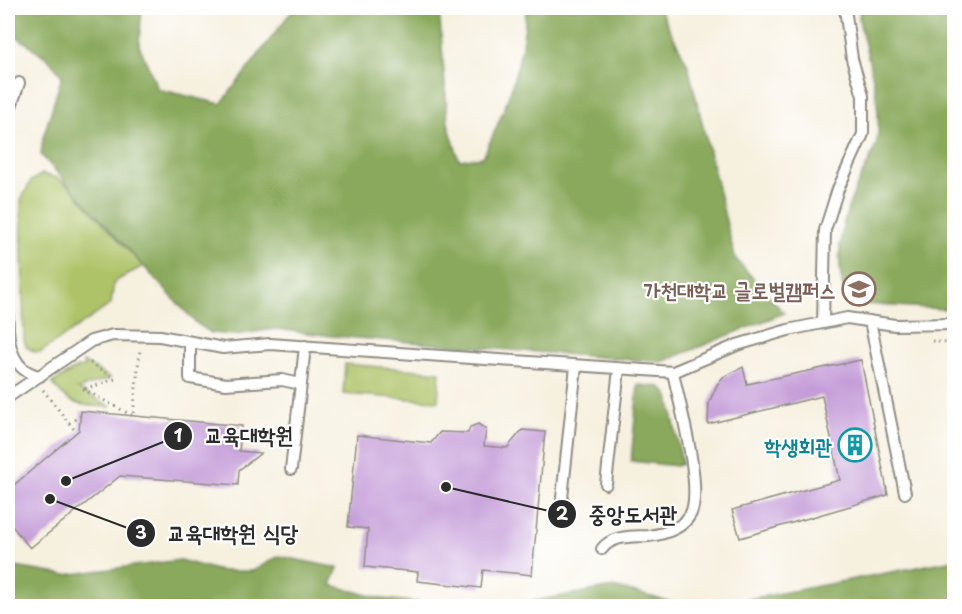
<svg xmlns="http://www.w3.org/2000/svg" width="962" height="614" font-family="'Playpen Sans','Poor Story',sans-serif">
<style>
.green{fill:#aec367;stroke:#6c7749;stroke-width:1.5}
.forest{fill:#8aa95c;stroke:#5a6a44;stroke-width:1.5}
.building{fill:#c49cd8}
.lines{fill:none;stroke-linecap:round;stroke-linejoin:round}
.lane-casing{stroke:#908e85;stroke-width:14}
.path{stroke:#908e85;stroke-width:3;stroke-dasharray:1.5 4.5;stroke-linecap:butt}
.lane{stroke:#fff;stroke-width:10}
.labels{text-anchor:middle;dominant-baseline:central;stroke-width:4.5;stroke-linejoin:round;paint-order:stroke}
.education-label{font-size:21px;font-weight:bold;fill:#785e54;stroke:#fff;text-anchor:end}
.culture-label{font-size:21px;font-weight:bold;fill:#0d838f;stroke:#fff;text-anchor:end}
.leader{fill:none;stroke:#2b2b2b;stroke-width:2}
.callout-dot{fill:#2b2b2b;stroke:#fff;stroke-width:2}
.mark-label{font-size:18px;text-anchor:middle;font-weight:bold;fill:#fff}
.callout-label{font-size:22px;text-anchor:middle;font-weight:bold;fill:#2b2b2b;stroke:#fff;stroke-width:4.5;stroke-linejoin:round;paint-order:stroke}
</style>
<rect width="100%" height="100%" fill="#fff"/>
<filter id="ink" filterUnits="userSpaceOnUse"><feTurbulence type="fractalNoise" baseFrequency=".0167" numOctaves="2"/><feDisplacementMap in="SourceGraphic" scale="12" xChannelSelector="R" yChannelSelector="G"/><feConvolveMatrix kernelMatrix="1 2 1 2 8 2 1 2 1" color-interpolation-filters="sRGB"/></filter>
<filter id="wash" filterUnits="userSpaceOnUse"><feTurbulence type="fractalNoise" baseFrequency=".008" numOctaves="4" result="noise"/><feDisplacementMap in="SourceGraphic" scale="24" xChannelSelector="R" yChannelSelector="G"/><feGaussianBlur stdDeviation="1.35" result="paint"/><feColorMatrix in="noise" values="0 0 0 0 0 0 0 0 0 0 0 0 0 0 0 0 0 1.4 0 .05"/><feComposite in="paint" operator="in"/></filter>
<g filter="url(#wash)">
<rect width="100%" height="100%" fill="#f6f0df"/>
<path class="green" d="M42 174 57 178 70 187 143 266 114 282 111 304 41 352H36L26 347 24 340 21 200 31 181Z
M83 362 110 378 78 389 111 407C81 405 71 408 52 383L77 368 84 367Z
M345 364 440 372 438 401 343 394Z"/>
<path class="forest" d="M8 8H142L139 45 158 89 221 104 294 8H439L448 123 459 160 483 157C506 109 524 62 526 8H659L688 65 735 258 784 313 662 362 332 336 276 329 234 335 211 333 196 323 41 155 43 138 62 76 48 59 8 30Z
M860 8H954V307L943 309 864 304 845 295C833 254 842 217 860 179 865 168 874 154 877 142 883 101 867 58 859 19Z
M638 385 661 387 669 396 682 464 676 466 631 461Z
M279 556 338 568 331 585 383 599 457 606H8V566L65 575 180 560 220 571H253Z
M954 560V606H713Z
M613 587 687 606H505Z"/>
<g id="blocks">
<path class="building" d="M861 360 888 495 740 538 732 510 840 480 822 396 708 424 709 403 717 385 723 377 743 367 747 384Z
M81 411 242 426 239 451 261 453 239 470 238 485 120 476 30 548 8 521V490L79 430Z
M478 424 486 429 484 446 507 448 522 430 545 432 532 575 483 570 481 588 417 581 418 572 365 567 368 529 348 527 357 435 431 443 440 432 468 433 470 427Z"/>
</g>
</g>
<g filter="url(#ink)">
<use href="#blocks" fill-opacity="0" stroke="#908e85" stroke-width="1.5"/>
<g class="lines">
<g class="lane-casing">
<path id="lane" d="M8 115 19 83
M8 283C8 315 0 370 40 376
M870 321 905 493
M823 323 825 230 838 189 863 134V96L852 59 845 8
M190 342V378L226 384 282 380 301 384 305 346
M8 397 91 341 113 335 160 336 223 348 270 344 673 372 737 345 788 330 847 318 895 325 954 324
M291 469 301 384
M606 484 619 369
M562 498 576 366
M602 549C612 535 632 537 648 536 665 534 683 529 691 513 703 486 679 403 673 372"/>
</g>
<path class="path" d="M932 341 954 344
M83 389 133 416 140 349
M85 389 115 379 88 361
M43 390 76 432
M69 423 80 416"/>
<use href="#lane" class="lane"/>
</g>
</g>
<defs>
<g id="university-ring" transform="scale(1.725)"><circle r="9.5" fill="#fff" stroke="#8d6e63" stroke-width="1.5"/><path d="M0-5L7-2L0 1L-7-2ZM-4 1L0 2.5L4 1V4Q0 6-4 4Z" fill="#8d6e63"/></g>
<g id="building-ring" transform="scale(1.725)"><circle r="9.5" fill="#fff" stroke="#0f9aa8" stroke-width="1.5"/><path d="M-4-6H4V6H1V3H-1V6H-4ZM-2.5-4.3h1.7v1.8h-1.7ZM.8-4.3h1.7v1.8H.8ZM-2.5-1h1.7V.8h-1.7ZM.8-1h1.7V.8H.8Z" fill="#0f9aa8"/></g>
</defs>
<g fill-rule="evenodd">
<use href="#university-ring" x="859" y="289"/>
<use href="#building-ring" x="855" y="445"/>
</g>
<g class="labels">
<g class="education-label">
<text x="836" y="289">가천대학교 글로벌캠퍼스</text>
</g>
<g class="culture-label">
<text x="832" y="445">학생회관</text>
</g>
</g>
<path class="leader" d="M66 481L178 436M446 487L562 514M50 499L141 533"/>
<g class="callout-dot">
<circle cx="66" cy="481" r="6"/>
<circle cx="446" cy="487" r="6"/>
<circle cx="50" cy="499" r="6"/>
<circle cx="178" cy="436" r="15"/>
<circle cx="562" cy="514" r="15"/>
<circle cx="141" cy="533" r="15"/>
</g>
<g class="mark-label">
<text x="178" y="442">1</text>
<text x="562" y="520">2</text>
<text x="141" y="539">3</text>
</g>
<g class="callout-label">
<text x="249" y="443">교육대학원</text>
<text x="633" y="522">중앙도서관</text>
<text x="233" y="541">교육대학원 식당</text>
</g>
<rect width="962" height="614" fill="none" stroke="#fff" stroke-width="30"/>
</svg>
